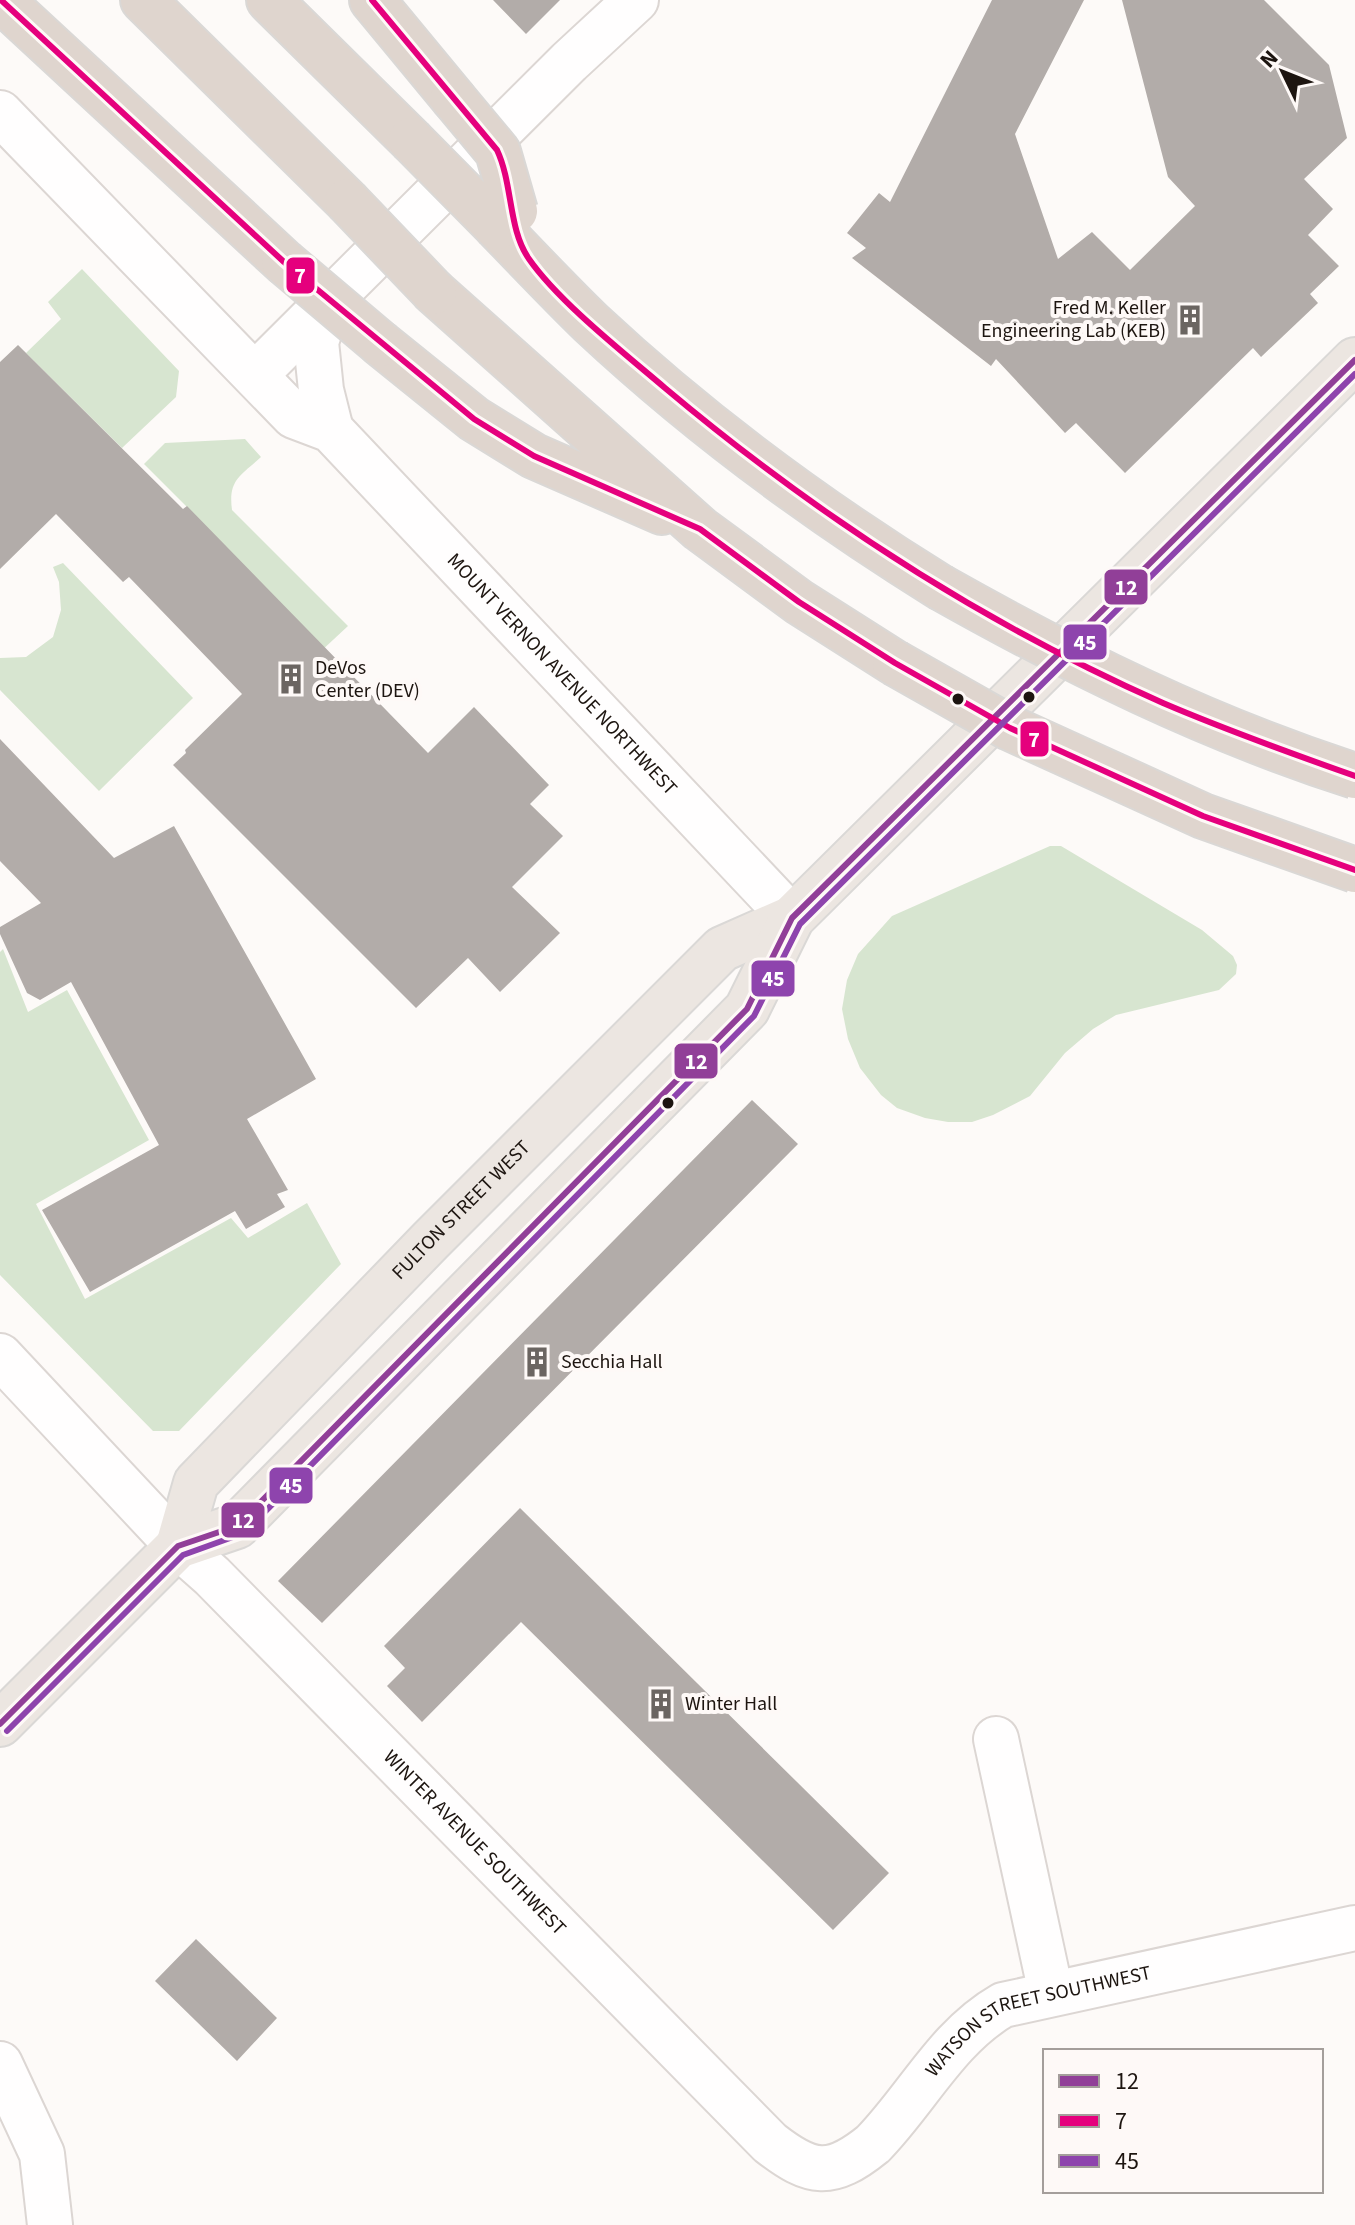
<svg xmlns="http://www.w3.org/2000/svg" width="1355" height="2225" font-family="'Source Sans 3',sans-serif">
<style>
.green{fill:#d7e5d0}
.building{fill:#b2aca9}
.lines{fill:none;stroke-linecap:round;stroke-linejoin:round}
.minor-casing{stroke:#dcd6d3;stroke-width:48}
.major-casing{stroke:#dad8d6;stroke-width:48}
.highway-casing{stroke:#dad8d6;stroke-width:48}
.minor{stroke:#fffefe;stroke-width:44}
.major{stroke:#ece6e1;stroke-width:44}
.highway{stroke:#dfd5ce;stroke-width:44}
.highway-bridge-casing{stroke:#dad8d6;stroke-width:48;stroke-linecap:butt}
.highway-bridge{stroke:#dfd5ce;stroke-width:44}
.bus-1-casing{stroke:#fef9f7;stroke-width:12}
.bus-2-casing{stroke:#fef9f7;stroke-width:12}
.bus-3-casing{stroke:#fef9f7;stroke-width:12}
.bus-1{stroke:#913f98;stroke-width:6}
.bus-2{stroke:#e5007d;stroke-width:6}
.bus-3{stroke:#8e44ad;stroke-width:6}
.bus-dot{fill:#1d1510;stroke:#fef9f7;stroke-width:3}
.labels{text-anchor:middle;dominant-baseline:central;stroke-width:8;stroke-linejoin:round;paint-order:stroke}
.poi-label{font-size:20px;fill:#1d1510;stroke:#fef9f7;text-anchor:start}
.street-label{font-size:20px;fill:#1d1510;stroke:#fef9f7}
.line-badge{stroke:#fef9f7;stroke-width:3}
.badge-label{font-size:22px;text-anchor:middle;font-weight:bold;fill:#fff}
</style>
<rect width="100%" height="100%" fill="#fdfaf8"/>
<path class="green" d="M82 269 179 371 176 397 122 448 26 353 61 319 48 302Z
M245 439 261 457C240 476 228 480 232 510L348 626 319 653 187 507 144 464 165 443Z
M63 563 193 698 99 791 0 690V658L26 657 53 637 61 610 59 582 53 567Z
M1050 846H1061L1202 930 1233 956 1237 965 1236 974 1219 990 1116 1015 1093 1029 1065 1053 1030 1096 993 1115 972 1122H948L925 1118 897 1108 881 1095 860 1068 848 1039 842 1009 847 980 858 954 892 916Z
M3 949 28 1012 67 990 149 1140 36 1204 85 1299 231 1218 248 1238 307 1203 341 1264 179 1431H153L0 1275V952Z"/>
<path class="building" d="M493 0H560L526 34Z
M992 0H1084L1015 134 1058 259 1092 232 1130 270 1195 206 1168 177 1122 0H1264L1329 65 1347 138 1304 179 1333 209 1308 235 1339 266 1310 294 1318 303 1261 357 1253 348 1125 473 1076 423 1065 433 996 359 991 366 852 258 866 248 847 233 879 193 890 202Z
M18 345 183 509 187 506 428 753 474 707 549 785 530 804 563 836 512 887 560 933 500 992 468 958 416 1008 173 765 186 753 185 750 242 694 129 577 123 582 56 514 0 569V362Z
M0 739 114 858 174 826 316 1079 247 1119 288 1190 277 1194 285 1207 246 1229 235 1211 90 1292 42 1210 159 1145 71 982 40 1000 27 993 0 934V927L41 903 0 861Z
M752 1100 798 1144 322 1623 278 1581Z
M520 1508 889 1873 833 1930 521 1622 422 1722 387 1686 405 1668 384 1646Z
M196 1939 277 2018 237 2061 155 1981Z"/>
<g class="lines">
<g class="minor-casing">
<g id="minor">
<path id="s1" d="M0 113 294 416 331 430 792 918"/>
<path d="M330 300 316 342 321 390 331 430"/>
<path d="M255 375 569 62 636 0"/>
<path id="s2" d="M0 1356 178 1546 212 1576 770 2143C811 2175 831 2178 873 2144 917 2099 947 2037 1003 2005L1355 1928"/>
<path d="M996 1739 1051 1993"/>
<path d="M0 2064 42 2154 50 2225"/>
</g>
</g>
<g class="major-casing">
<g id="major">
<path id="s3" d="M178 1546 196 1483 430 1241 722 949 792 918"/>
<path d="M0 1724 178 1546 237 1526 747 1009 792 918 1355 360"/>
</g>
</g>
<g class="highway-casing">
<path id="highway" d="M1 0 284 262
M143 0 347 201
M269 0 411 140
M372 0 453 98
M497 227C528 259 559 292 591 323 698 423 816 510 940 587
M434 292 700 529 799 602 895 663
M381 344 474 419 534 456 662 512"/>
</g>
<use href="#minor" class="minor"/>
<use href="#major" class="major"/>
<use href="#highway" class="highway"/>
<g class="highway-bridge-casing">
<path id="highway-bridge" d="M453 98 498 152 515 211
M411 140 497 227
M347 201 434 292
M284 262 381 344
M940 587C1073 662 1209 729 1355 776
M895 663 1010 728 1203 816 1355 870"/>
</g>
<use href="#highway-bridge" class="highway-bridge"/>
<g class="bus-1-casing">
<path id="bus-1" d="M0 1724 178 1546 237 1526 747 1009 792 918 1355 360"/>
</g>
<g class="bus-2-casing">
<path id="bus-2" d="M1 0 284 262 474 419 534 456 700 529 799 602 895 663 1010 728 1203 816 1355 870
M372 0 497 150C513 184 508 229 529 259 559 302 624 353 665 388 816 515 982 623 1163 703 1226 730 1290 753 1355 776"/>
</g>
<g class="bus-3-casing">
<path id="bus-3" d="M7 1731 183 1555 244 1533 754 1016 800 924 1355 374"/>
</g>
<use href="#bus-1" class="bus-1"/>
<use href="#bus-2" class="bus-2"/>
<use href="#bus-3" class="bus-3"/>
</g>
<defs>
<g id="building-bare" transform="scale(2.4)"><path d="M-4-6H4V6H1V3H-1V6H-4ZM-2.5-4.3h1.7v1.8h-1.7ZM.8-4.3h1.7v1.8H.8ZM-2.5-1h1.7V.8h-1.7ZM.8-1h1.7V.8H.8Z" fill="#6b6561" stroke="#fef9f7" stroke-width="2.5" paint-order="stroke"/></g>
</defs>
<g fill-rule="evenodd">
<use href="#building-bare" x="1190" y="320"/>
<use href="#building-bare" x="291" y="679"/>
<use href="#building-bare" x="537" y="1362"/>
<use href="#building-bare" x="661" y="1704"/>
</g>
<g class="bus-dot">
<circle cx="1029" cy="697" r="7"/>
<circle cx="958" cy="699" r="7"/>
<circle cx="668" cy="1103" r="7"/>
</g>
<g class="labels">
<g class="poi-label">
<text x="1166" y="308" text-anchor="end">Fred M. Keller<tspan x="1166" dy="23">Engineering Lab (KEB)</tspan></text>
<text x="315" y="668">DeVos<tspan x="315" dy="23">Center (DEV)</tspan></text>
<text x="561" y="1362">Secchia Hall</text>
<text x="685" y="1704">Winter Hall</text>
</g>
<g class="street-label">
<text stroke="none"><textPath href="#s1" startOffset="798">MOUNT VERNON AVENUE NORTHWEST</textPath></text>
<text stroke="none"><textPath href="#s3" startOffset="446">FULTON STREET WEST</textPath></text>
<text stroke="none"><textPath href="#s2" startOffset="680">WINTER AVENUE SOUTHWEST</textPath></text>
<text stroke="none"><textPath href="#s2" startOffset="1434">WATSON STREET SOUTHWEST</textPath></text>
</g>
</g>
<g class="line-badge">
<rect x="285" y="256" width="31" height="39" rx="8" fill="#e5007d"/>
<rect x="1103" y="568" width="46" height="38" rx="8" fill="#913f98"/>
<rect x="1062" y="623" width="46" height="38" rx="8" fill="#8e44ad"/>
<rect x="1019" y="720" width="31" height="38" rx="8" fill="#e5007d"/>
<rect x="750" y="959" width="46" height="39" rx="8" fill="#8e44ad"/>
<rect x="673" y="1042" width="46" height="38" rx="8" fill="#913f98"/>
<rect x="268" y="1466" width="46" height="39" rx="8" fill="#8e44ad"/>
<rect x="220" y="1501" width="46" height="38" rx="8" fill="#913f98"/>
</g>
<g class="badge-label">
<text x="300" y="283">7</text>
<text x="1126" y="595">12</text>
<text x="1085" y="650">45</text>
<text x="1034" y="747">7</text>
<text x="773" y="986">45</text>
<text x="696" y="1069">12</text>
<text x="291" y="1493">45</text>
<text x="243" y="1528">12</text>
</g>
<rect x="1043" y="2049" width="280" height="144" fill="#fef9f7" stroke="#a49e9b" stroke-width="2"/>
<rect x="1059" y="2075" width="40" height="12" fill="#913f98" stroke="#a49e9b" stroke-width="2"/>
<text x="1115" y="2089" font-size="24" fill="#1d1510">12</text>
<rect x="1059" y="2115" width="40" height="12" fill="#e5007d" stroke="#a49e9b" stroke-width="2"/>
<text x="1115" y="2129" font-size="24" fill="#1d1510">7</text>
<rect x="1059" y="2155" width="40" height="12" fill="#8e44ad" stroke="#a49e9b" stroke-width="2"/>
<text x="1115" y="2169" font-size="24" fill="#1d1510">45</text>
<g transform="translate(1283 72) rotate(313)" stroke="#fef9f7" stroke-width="6" paint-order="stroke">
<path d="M0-6L14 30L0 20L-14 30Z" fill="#1d1510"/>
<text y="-12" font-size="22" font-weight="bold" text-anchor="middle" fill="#1d1510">N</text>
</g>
</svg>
